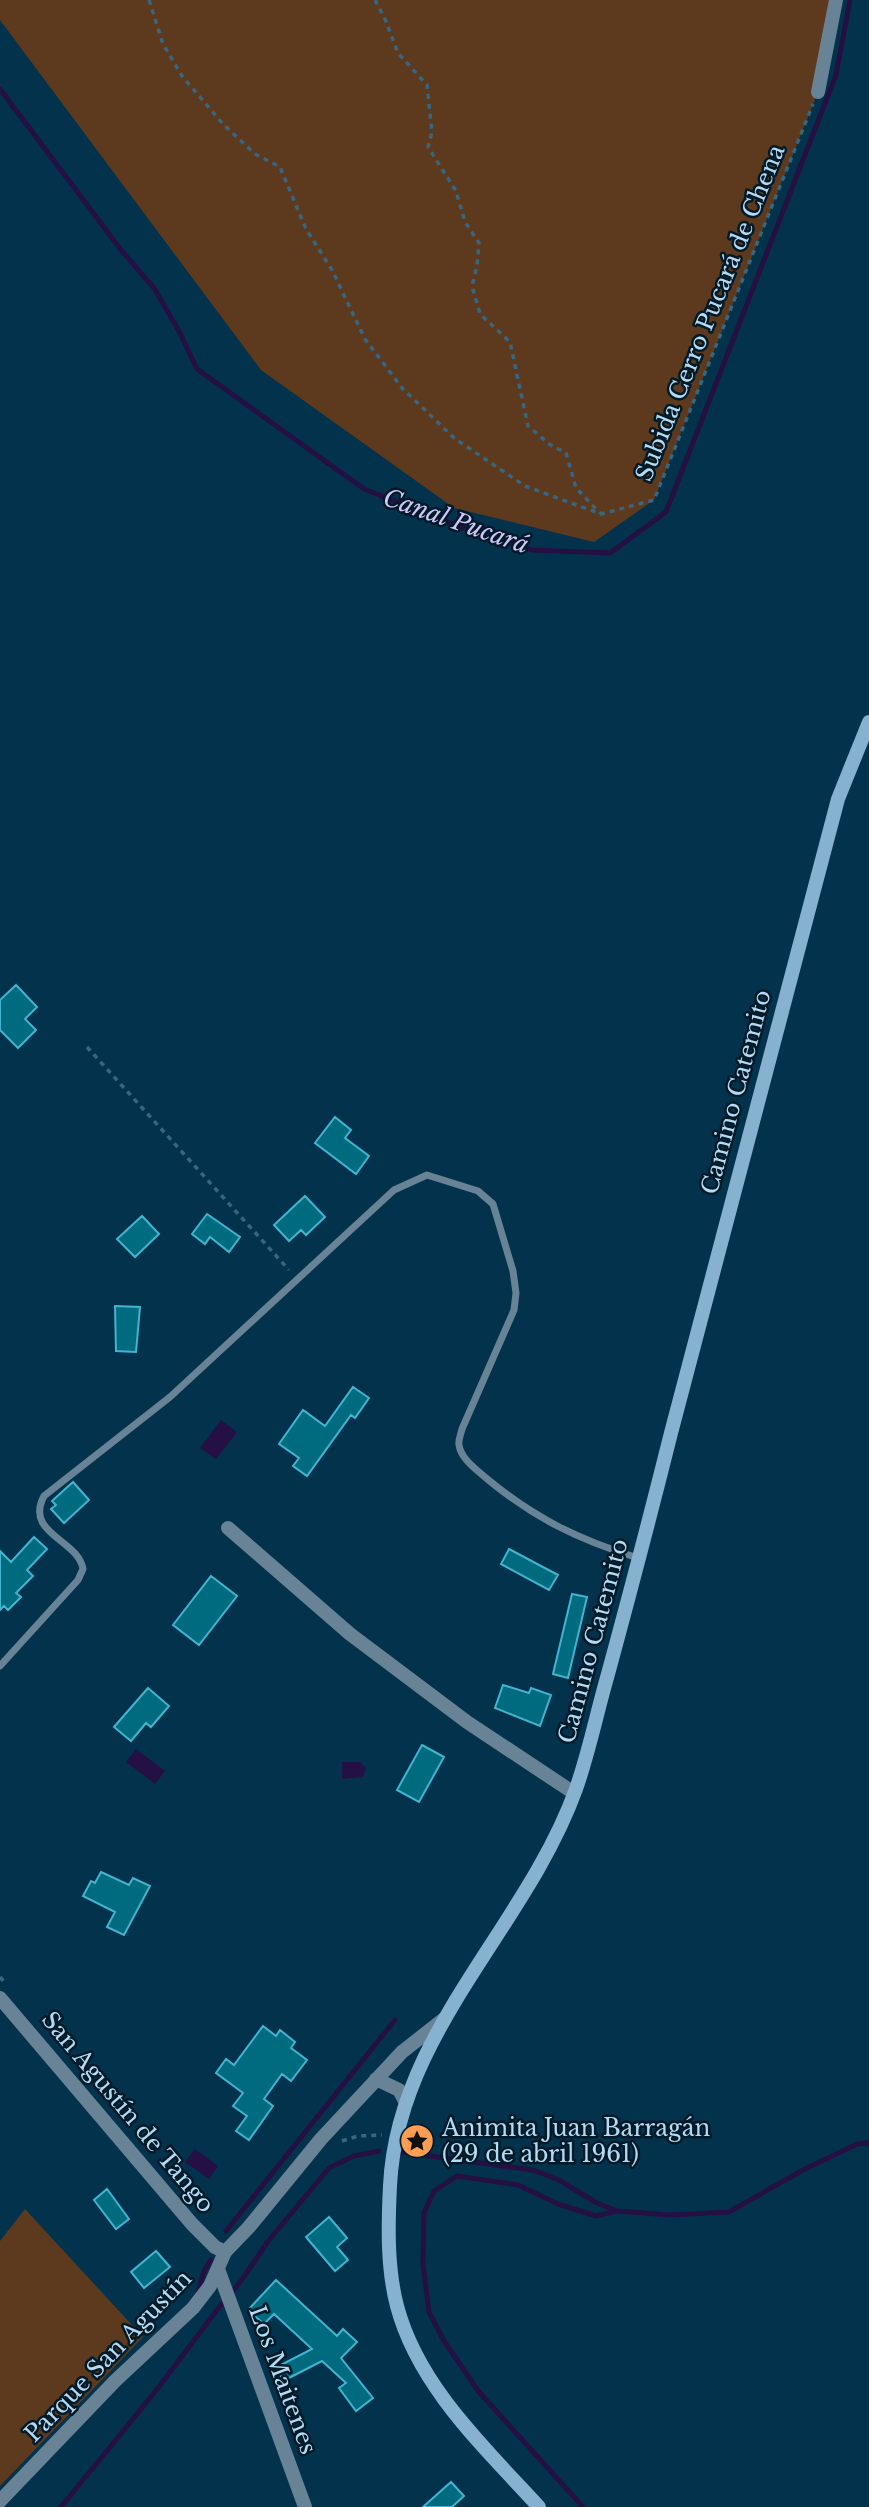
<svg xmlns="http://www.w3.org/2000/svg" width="869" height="2507" font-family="'Libre Baskerville',serif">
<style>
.green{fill:#5d3a1d}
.water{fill:#251044}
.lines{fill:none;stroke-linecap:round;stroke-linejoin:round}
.stream{stroke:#251044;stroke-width:5}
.building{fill:#006a7f;stroke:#42b4d0;stroke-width:2}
.path{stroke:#38657f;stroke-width:3.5;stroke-dasharray:5 5;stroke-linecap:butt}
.service{stroke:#678395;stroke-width:7}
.minor{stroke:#678395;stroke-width:14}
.secondary{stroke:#86b2d0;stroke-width:14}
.labels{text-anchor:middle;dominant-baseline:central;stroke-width:5;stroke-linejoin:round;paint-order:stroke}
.street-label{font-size:23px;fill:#b4daf4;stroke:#011a28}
.poi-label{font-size:23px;fill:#b4daf4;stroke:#011a28;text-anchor:start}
.water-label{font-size:24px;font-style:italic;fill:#d3c4f9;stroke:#011a28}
</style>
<rect width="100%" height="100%" fill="#03334c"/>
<path class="green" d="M0 0H836L818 92 654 500 594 542 454 508 261 370 0 20Z
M25 2209 143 2337 0 2486V2241Z"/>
<path class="water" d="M221 1420 237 1432 216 1459 200 1448Z
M136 1749 165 1771 155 1784 126 1762Z
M342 1762H360L366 1768 363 1777 342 1779Z
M195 2149 218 2166 209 2179 185 2162Z"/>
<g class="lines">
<path class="stream" d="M0 89 121 250 154 288 179 331 197 369 364 489 471 531 532 550 610 553 666 512 836 75 850 0
M400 2152 533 2170 559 2180 597 2203 617 2211 670 2215 729 2212 801 2171 857 2144 869 2143
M226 2231 395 2020
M197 2296 204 2271 211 2260
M61 2507 155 2392 217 2310 241 2281 269 2240 329 2168 354 2156 379 2151
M583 2507 479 2392 444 2341 429 2312 423 2264 424 2213 434 2191 457 2176 518 2185 558 2204 596 2216 617 2211"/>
</g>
<path class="building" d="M16 985 37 1007 25 1019 36 1030 18 1048 0 1030V1000Z
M335 1117 351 1130 345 1138 369 1156 356 1174 315 1143Z
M305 1196 325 1217 306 1235 301 1230 289 1241 274 1225Z
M207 1214 240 1237 229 1252 210 1237 205 1244 192 1234Z
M142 1216 159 1234 135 1257 117 1239Z
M115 1306 140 1307 136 1352 116 1351Z
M353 1387 369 1398 355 1418 351 1415 307 1476 293 1466 299 1458 279 1444 303 1410 325 1426Z
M73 1482 89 1500 64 1523 51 1509 56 1505 52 1501Z
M34 1537 47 1549 27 1570 33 1576 16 1593 21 1597 8 1610 4 1606 0 1610V1551L11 1562Z
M509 1549 558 1575 549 1590 501 1564Z
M211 1576 237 1596 199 1645 173 1625Z
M572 1594 587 1597 568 1678 553 1674Z
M503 1685 529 1693 531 1688 551 1695 540 1726 495 1708Z
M148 1688 169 1706 151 1727 146 1723 131 1741 114 1727Z
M422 1745 444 1757 419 1802 397 1790Z
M101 1872 129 1885 133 1878 150 1886 124 1935 107 1927 115 1912 83 1896 91 1881 95 1883Z
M263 2026 276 2036 280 2030 295 2042 291 2048 307 2060 291 2081 282 2074 264 2099 273 2106 249 2140 236 2131 247 2116 233 2106 243 2093 216 2073 226 2059 234 2065Z
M107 2189 129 2219 116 2229 94 2200Z
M329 2217 347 2238 337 2247 348 2260 335 2271 306 2237Z
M156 2251 170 2267 144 2288 131 2272Z
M276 2280 337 2336 343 2329 357 2342 341 2358 373 2398 356 2411 339 2388 346 2383 322 2361 283 2381 277 2367 312 2349 274 2314 264 2324 248 2310Z
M451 2482 464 2496 452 2507H423Z"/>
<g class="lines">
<path class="path" d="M149 0 163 44 182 76 223 124 255 154 280 167 306 229 332 270 365 339 402 388 454 438 525 486 601 514 654 500 813 104
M375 0 385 19 398 53 427 85 432 132 428 147 456 191 465 222 479 243 477 266 472 286 480 314 510 342 528 426 549 444 566 453 576 488 600 513
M87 1047 289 1270
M0 1977 6 1984
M342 2141 358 2136 382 2135"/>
<path class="service" d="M0 1666 78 1580 83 1569C78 1539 24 1534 44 1496L170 1397 394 1190 427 1175 478 1191 493 1204 513 1271 516 1293 514 1310 462 1429C461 1434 458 1440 459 1445 461 1459 476 1469 486 1478 534 1518 579 1540 638 1558"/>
<path class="minor" d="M818 92 836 0
M228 1528 350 1634 467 1722 574 1793
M0 1998 192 2224 215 2247 225 2252
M376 2079 399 2090 405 2101
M218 2269 305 2507
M0 2501 115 2381 193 2308 210 2286 225 2252 249 2227 321 2139 402 2052 444 2019"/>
<path class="secondary" d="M539 2507C485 2448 418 2386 397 2306 387 2268 388 2225 390 2186 397 2033 526 1928 576 1789 589 1752 597 1712 608 1674 630 1593 651 1513 671 1433 726 1221 781 1009 838 799L869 722"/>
</g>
<defs>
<g id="sight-disc" transform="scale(1.75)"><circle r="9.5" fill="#fb9e51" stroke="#011a28"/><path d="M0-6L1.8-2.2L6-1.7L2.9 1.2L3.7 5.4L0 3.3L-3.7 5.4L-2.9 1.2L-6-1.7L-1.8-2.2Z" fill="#111"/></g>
</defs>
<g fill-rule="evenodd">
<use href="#sight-disc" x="417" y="2141"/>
</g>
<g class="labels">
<g class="street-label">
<text transform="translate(710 313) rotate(-68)">Subida Cerro Pucará de Chena</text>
<text transform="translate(736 1092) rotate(-75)">Camino Catemito</text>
<text transform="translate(593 1641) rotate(-75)">Camino Catemito</text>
<text transform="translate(128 2112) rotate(50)">San Agustín de Tango</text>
<text transform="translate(108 2356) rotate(-46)">Parque San Agustín</text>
<text transform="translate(283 2380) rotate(70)">Los Maitenes</text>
</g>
<g class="poi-label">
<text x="442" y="2128">Animita Juan Barragán<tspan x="442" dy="26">(29 de abril 1961)</tspan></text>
</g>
<g class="water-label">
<text transform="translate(456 521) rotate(19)">Canal Pucará</text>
</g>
</g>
</svg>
